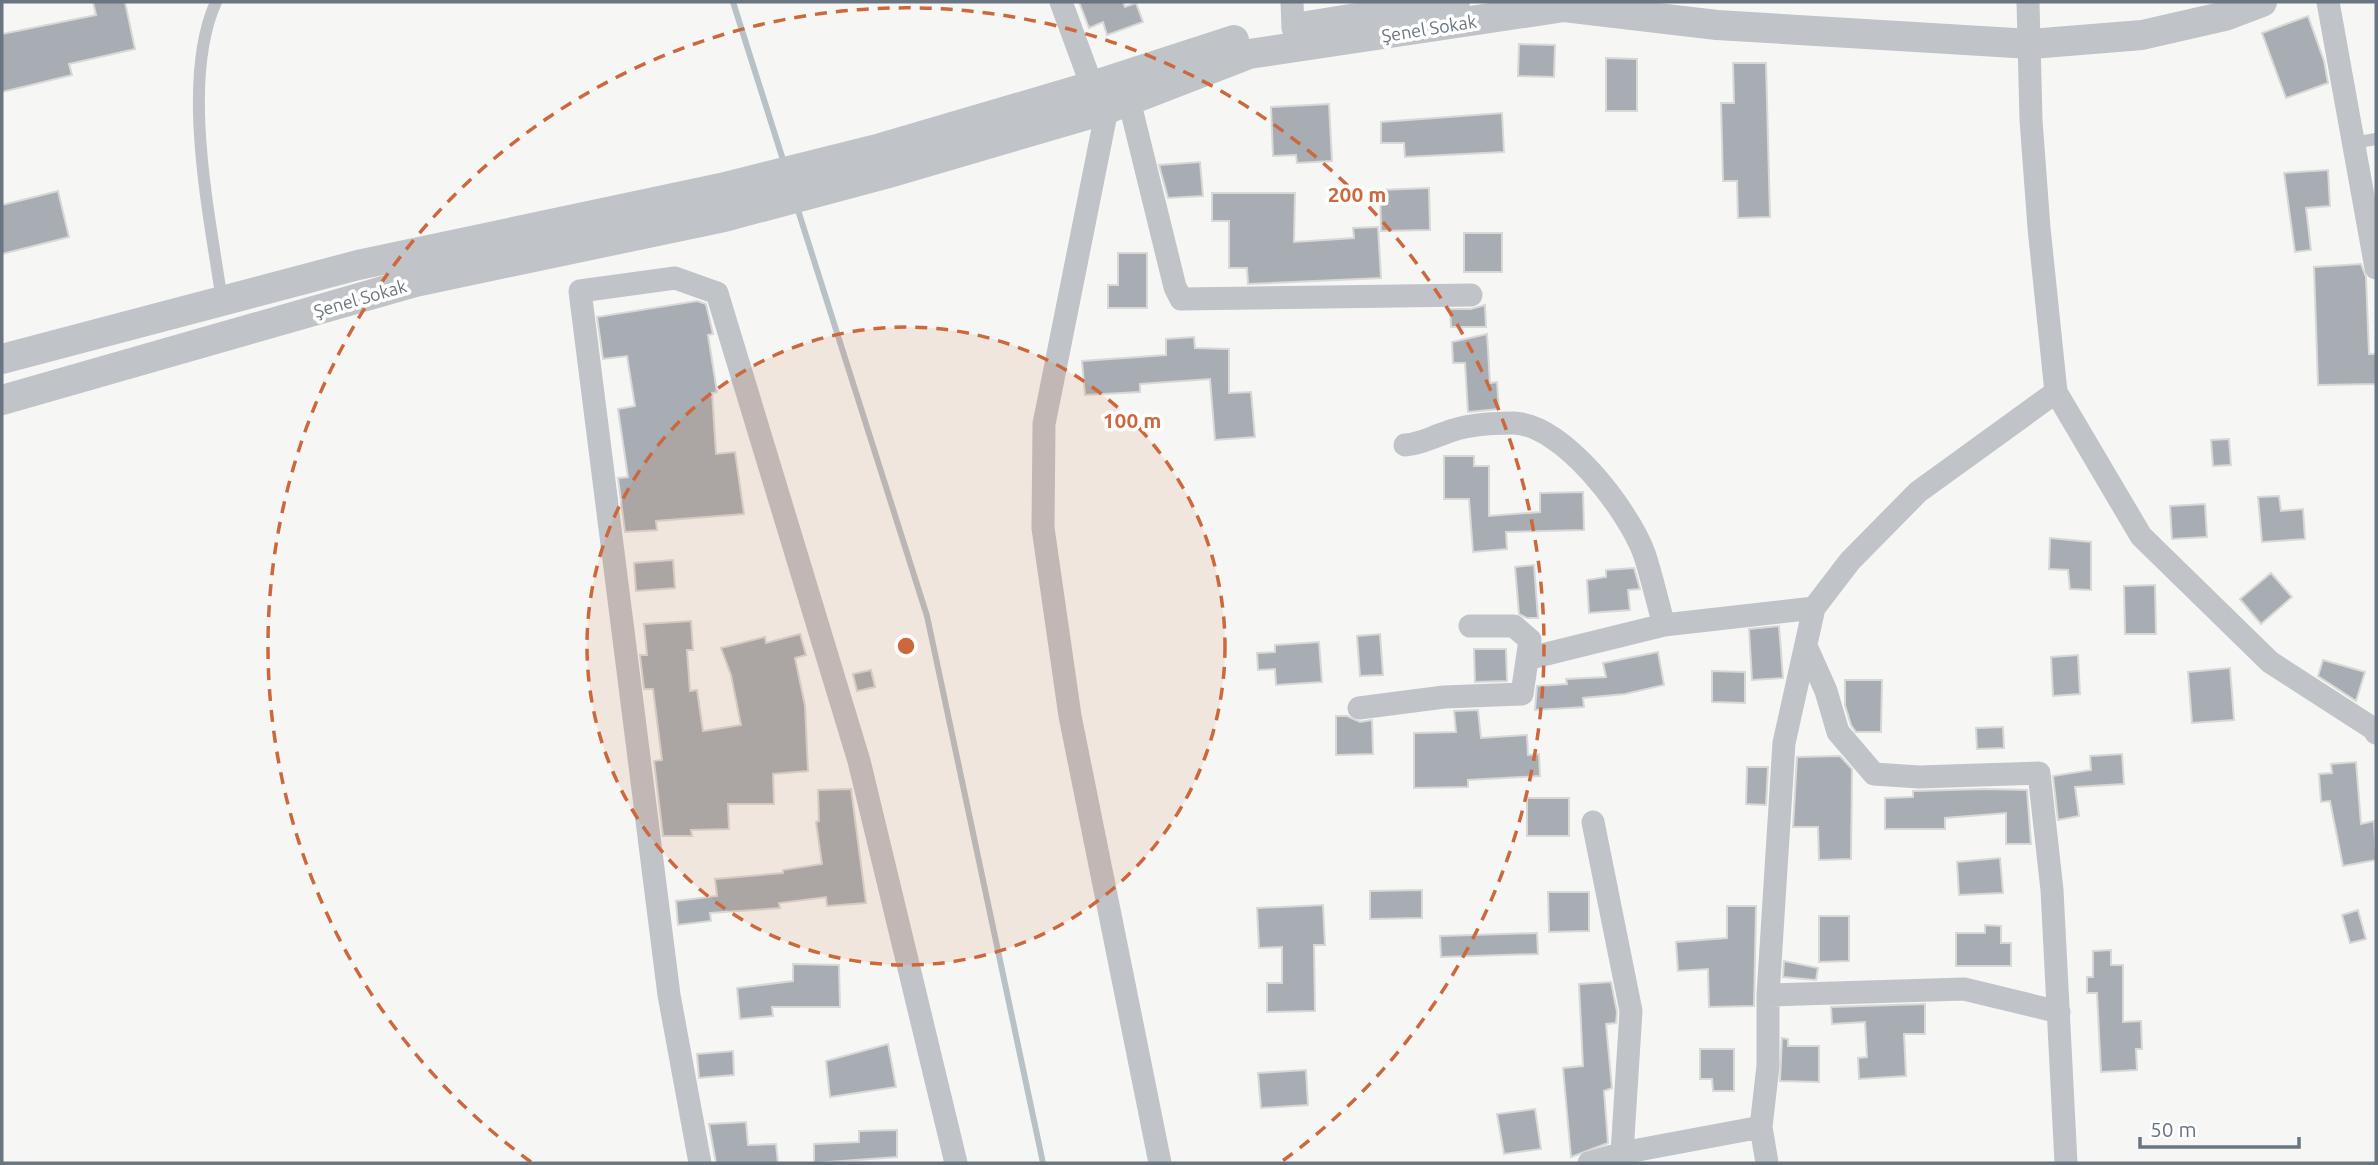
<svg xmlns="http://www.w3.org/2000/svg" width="2378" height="1165" font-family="Ubuntu,sans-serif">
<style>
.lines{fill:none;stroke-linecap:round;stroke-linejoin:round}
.stream{stroke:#b8c1c6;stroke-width:6}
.building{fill:#a7adb3;stroke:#d8d8d7;stroke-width:2}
.service{stroke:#c0c3c7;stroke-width:12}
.minor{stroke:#c0c3c7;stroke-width:23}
.tertiary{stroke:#c0c3c7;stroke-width:30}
.ring{fill:none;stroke:#cd683d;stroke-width:3.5;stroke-dasharray:12 9}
.labels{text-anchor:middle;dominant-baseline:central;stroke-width:7;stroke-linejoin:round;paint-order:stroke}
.street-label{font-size:18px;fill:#697581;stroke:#fff}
.centre{fill:#cd683d;stroke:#fff;stroke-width:3.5}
.ring-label{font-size:21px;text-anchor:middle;font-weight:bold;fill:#cd683d;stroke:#fff;stroke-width:7;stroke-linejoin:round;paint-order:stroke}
</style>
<rect width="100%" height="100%" fill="#f6f7f4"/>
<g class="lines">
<path class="stream" d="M733 2 784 163
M797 207 927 616 1043 1163"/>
</g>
<path class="building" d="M93 2H125L135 49 69 64 72 75 2 92V34L96 15Z
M1079 2H1123L1125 7 1136 3 1143 22 1107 35 1103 22 1089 28Z
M2308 16 2324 61 2328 83 2286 98 2262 33Z
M1519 44 1555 45 1554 77 1518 76Z
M1606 58 1637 59V111H1606Z
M1733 63H1766L1770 217 1738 218 1737 181H1723L1721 103H1734Z
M1329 104 1332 161 1297 163 1296 155 1273 156 1271 107Z
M1502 113 1504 152 1405 157 1404 143H1381V122Z
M1200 162 1203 196 1168 198 1159 165Z
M2328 170 2330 206 2306 208 2311 250 2295 252 2284 173Z
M1429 188 1430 230 1381 231 1380 190Z
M58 191 69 237 2 254V205Z
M1212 193H1295L1294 242 1354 238 1353 228 1378 227 1381 278 1248 284 1247 268H1229V221H1212Z
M1464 233H1502V272H1464Z
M1118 253H1147V308H1108V285H1118Z
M2361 264 2366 277 2369 354H2376V384L2318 385 2314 267Z
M697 301 706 304 713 334 708 335 717 392 712 393 716 454 735 452 744 514 656 521 657 530 625 532 618 478 628 477 618 409 635 406 627 356 603 359 597 317Z
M1485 305 1486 327H1451L1450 309H1471Z
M1487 334 1490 383 1497 382 1499 409 1468 412 1465 363H1453L1452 342Z
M1194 337 1195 348 1229 349V393L1251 392 1255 437 1215 440 1210 379 1140 384V392L1085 395 1082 361 1166 355V339Z
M2229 439 2231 465 2213 466 2211 440Z
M1444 456H1474V466H1489V516L1540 512V493L1583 492 1584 530 1506 532 1507 549 1473 552 1469 499H1444Z
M2279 496 2281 511 2303 509 2305 539 2262 542 2258 497Z
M2205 504 2207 537 2172 539 2170 506Z
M2050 538 2091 542V590L2070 589 2068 570 2049 569Z
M673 560 675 588 636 591 634 563Z
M1534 565 1538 618H1527L1519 614 1515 567Z
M1634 568 1640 589 1628 590 1630 610 1589 613 1587 580 1606 577V570Z
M2271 573 2292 597 2261 624 2240 599Z
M2155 585 2156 634H2125L2124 586Z
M691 621 693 650H687L690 691 697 690 703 731 741 725 731 675 721 648 765 637 766 643 800 634 806 655 795 658 805 706 808 771 773 774 774 804H728L729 829 691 830 692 836H663L654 761 662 760 653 689H644L640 655H647L644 624Z
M1779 626 1783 678 1752 680 1749 629Z
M1380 634 1383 675 1360 676 1357 636Z
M1319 642 1322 682 1276 685 1275 669 1258 670 1257 653 1275 652V645Z
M1474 649H1506L1507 681 1475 682Z
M1658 652 1664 685 1625 694 1583 698 1584 707 1535 710 1537 686 1567 684 1566 679 1606 677 1603 663Z
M2078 655 2080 694 2053 696 2051 657Z
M2323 660 2365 672 2356 701 2318 676Z
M2230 668 2234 720 2192 723 2188 672Z
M871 670 875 687 857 691 853 674Z
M1712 671 1745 672V703L1712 702Z
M1845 680H1882L1881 732H1856L1851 725 1845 705Z
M1478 710 1481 738 1527 735 1528 755 1539 754 1540 776 1468 780V787L1414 788V733L1456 732 1454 711Z
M1336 716H1347L1360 722 1372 720 1373 754 1336 755Z
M2003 727 2004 748 1977 749 1976 728Z
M2122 754 2124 784 2075 787 2079 816 2058 820 2053 776 2091 770 2090 756Z
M1840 756 1852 769 1851 859 1819 860 1818 827H1793L1797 757Z
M2356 762 2361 824 2374 821 2376 860 2343 866 2330 801 2321 802 2319 774 2332 773 2331 764Z
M1747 767H1768L1766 805 1746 804Z
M851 789 866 903 827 906 826 897 779 903 780 908 710 913 711 921 678 925 676 901 717 896 715 879 783 873V870L822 864 816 822 819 821 818 790Z
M1985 789 2027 790 2031 844H2006V813L1945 818V829H1885V798L1913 797V791Z
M1527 798H1569V836H1527Z
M2000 858 2003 893 1959 895 1957 862Z
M1422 890V918L1370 919V891Z
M1548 892H1589V931L1549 932Z
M1323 905 1325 945H1314L1315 1011 1267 1012V983H1282V947L1259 948 1257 908Z
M1727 906H1756L1754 1006 1709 1007 1708 969 1678 971 1676 942 1727 938Z
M2358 910 2366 939 2350 943 2342 915Z
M1819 916H1849V961L1819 962Z
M1985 925 2001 926V943H2011V966H1956V933H1985Z
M1537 933 1538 954 1441 957 1440 936Z
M2111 950V965H2123V1022L2141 1021 2142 1049H2136L2137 1070 2101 1072 2097 993H2087V977H2093V951Z
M1784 961 1818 968 1816 980 1783 977Z
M793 964 839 965 840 1007H772L773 1016 740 1019 737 988 793 981Z
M1611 982 1617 1012 1616 1023 1606 1024 1612 1088 1604 1091 1608 1143 1571 1157 1563 1068 1583 1066 1579 984Z
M1925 1004V1034H1904L1906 1076 1859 1079 1858 1058 1867 1057 1865 1022 1832 1024 1831 1007Z
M1782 1038 1788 1039V1046H1819V1082L1780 1081Z
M888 1044 896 1087 830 1097 826 1061Z
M1700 1049H1734V1091H1713L1712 1079H1700Z
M733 1051 734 1075 699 1078 697 1054Z
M1306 1070 1308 1105 1261 1108 1258 1073Z
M1535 1109 1541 1149 1504 1154 1497 1114Z
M746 1122 748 1145 776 1144 778 1163H716L709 1124Z
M897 1130V1157L814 1163V1144L859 1142V1131Z"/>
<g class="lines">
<path class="service" d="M216 2C180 81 210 217 222 301
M2353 143 2376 139"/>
<path class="minor" d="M1061 2 1092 86
M1292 2 1293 28
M2028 2 2031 120 2039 228 2056 392 2141 536 2270 662 2374 729 2376 733
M2328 2 2376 268
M1129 100 1175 287 1181 299 1471 295
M1107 109 1044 424 1043 528 1070 716 1160 1163
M1405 445C1421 444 1430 438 1445 433 1464 425 1492 423 1513 423 1563 424 1628 510 1644 553 1652 577 1657 601 1664 625
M1806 646 1826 691 1838 732 1874 774 1919 777 2039 773 2052 890 2066 1163
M1530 658 1664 625 1814 608
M1359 708 1444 697 1522 694 1530 640 1514 626H1470
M1593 822 1631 1011 1622 1153
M1768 995 1964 989 2059 1012
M700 1163 669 995 580 291 675 278 717 293 859 761 956 1163
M1589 1163 1622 1153 1761 1127
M1767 1163 1761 1127 1768 1066V995L1784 743 1814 608 1850 561 1918 492 2056 392"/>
<path class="tertiary" d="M1307 26 1455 2
M2 359 358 265 721 188 881 148 1092 86 1234 40
M2 400 415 282 724 217 885 174 1107 109 1249 54 1564 7 1717 25 2031 44 2142 35 2225 16 2262 2"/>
</g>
<circle cx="906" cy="646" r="319" fill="#cd683d" fill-opacity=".12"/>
<g class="ring">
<circle cx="906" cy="646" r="319"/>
<path d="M531 1162A638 638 0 1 1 1281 1162"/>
</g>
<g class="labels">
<g class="street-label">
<text transform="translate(1429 28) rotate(-9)">Şenel Sokak</text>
<text transform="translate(360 298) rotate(-16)">Şenel Sokak</text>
</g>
</g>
<circle cx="906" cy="646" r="10" class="centre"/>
<g class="ring-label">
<text x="1357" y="202">200 m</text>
<text x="1132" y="428">100 m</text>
</g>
<rect width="2378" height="1165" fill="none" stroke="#697581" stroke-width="7"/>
<path d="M2140 1137v10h159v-10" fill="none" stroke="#697581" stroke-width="3.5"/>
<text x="2150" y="1137" font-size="21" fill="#697581" stroke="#ffffff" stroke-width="5" paint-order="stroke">50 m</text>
</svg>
